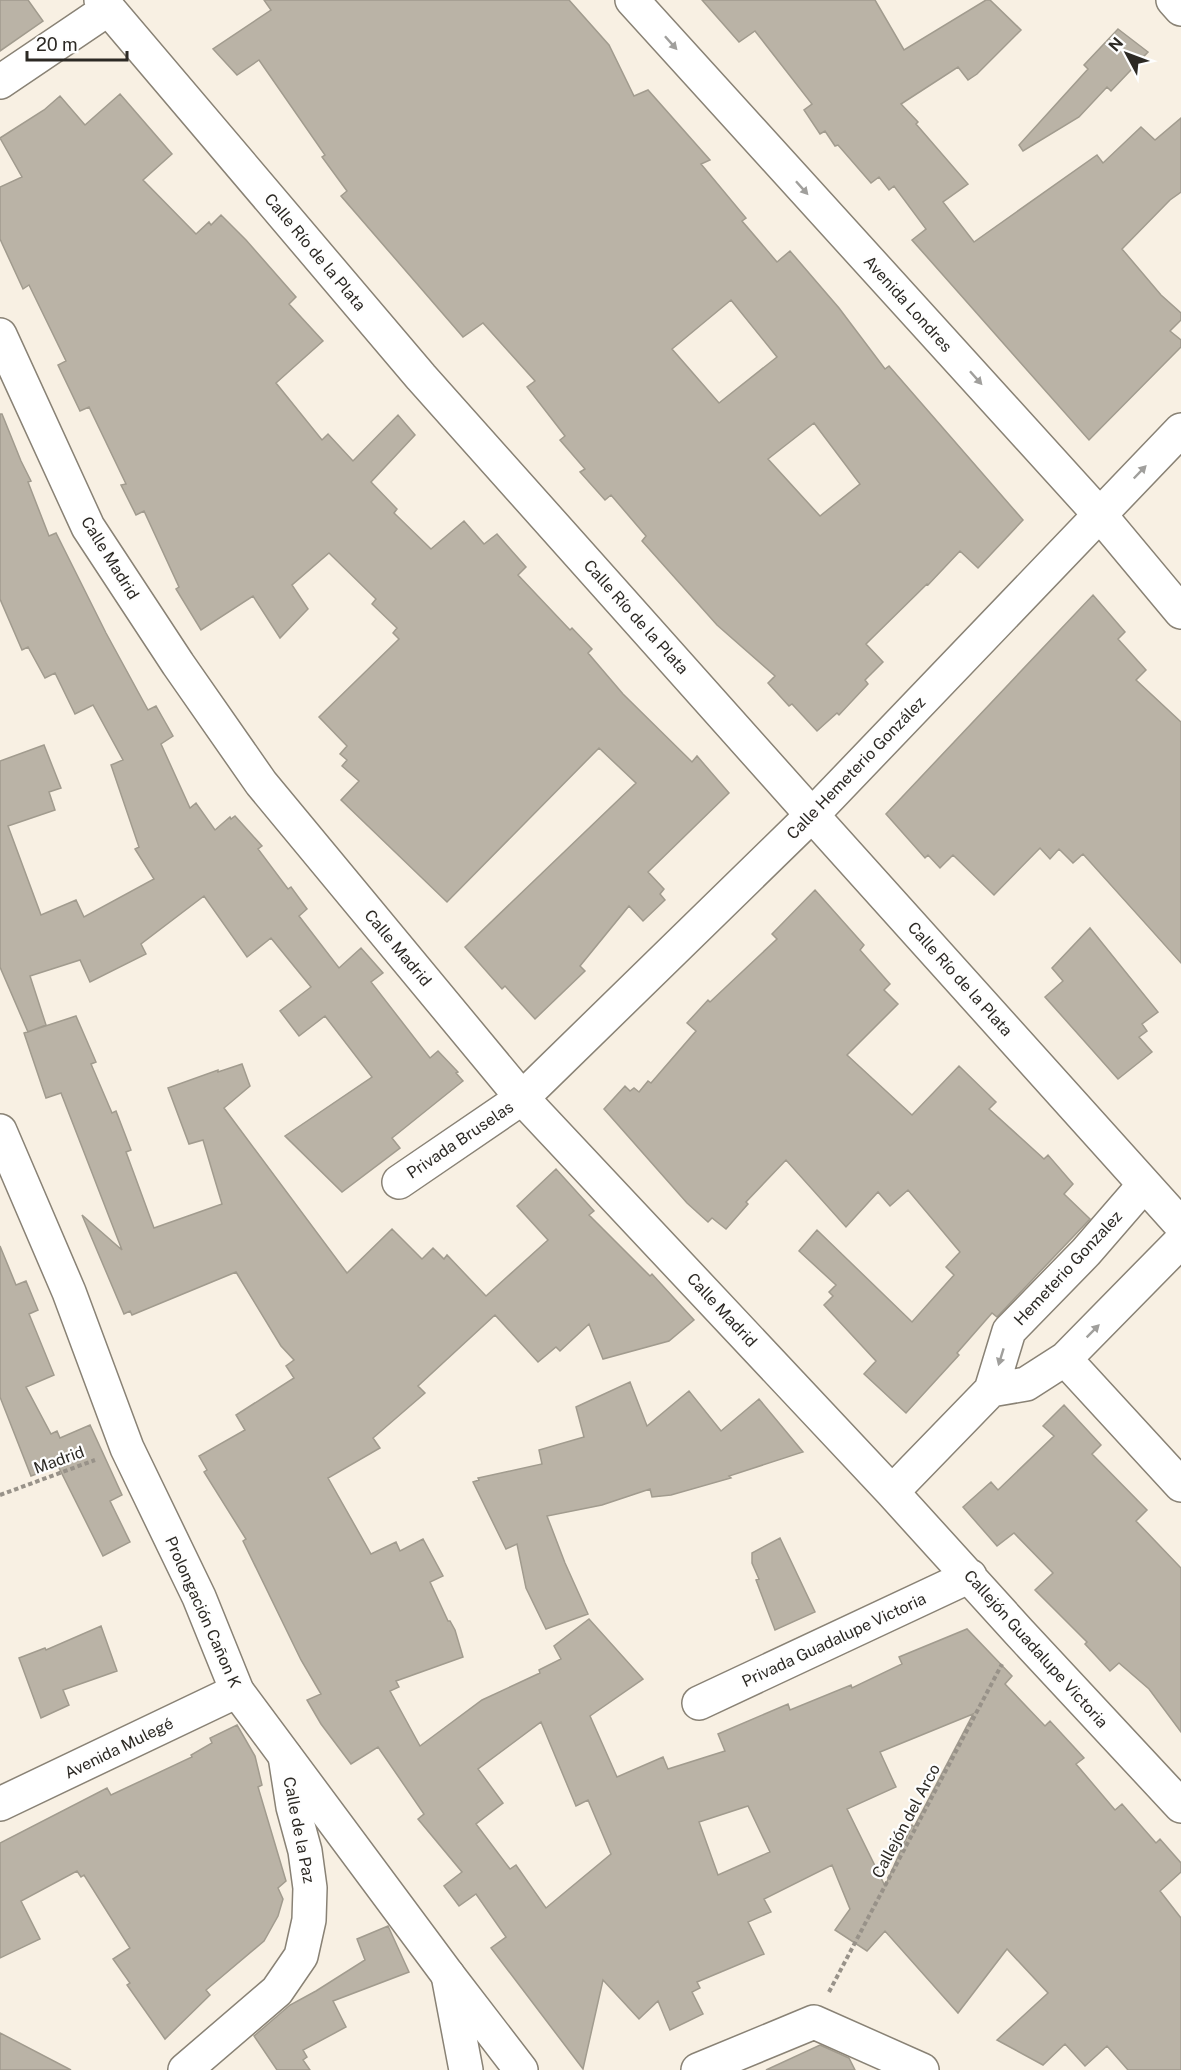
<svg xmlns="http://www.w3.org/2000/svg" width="1181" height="2070" font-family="'Public Sans',sans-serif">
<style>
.building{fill:#bab3a6;stroke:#a19b8e;stroke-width:1.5;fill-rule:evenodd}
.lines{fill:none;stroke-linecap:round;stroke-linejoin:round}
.street-casing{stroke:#898275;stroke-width:36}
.secondary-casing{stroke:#898275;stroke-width:36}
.path{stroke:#989289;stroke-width:4;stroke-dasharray:4.5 3;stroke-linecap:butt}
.street{stroke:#fff;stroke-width:33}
.secondary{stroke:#fff;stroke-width:33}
.oneway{fill:#a09f9c}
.labels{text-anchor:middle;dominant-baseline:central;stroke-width:4.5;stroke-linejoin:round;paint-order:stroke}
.street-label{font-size:16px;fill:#2c2924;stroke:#fefefe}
</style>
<rect width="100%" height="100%" fill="#f8f0e3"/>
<path class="building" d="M0 0H28L43 21 0 51Z
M264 0H569L609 45 634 96 648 90 710 160 701 164 746 218 742 221 777 262 790 251 839 308 885 369 889 366 1023 520 978 568 960 551 928 585 927 584 866 644 883 662 865 680 868 684 839 715 837 713 817 731 792 704 789 706 768 683 775 676 717 625 642 541 646 536 611 495 605 500 580 472 585 469 560 440 565 436 527 387 535 381 483 323 463 337 341 196 347 191 322 157 325 155 259 60 237 75 213 49 271 10ZM731 300 777 357 719 403 672 349ZM814 423 860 484 820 516 768 459Z
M702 0H875L904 50 986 0H990L1021 30 977 74 968 80 958 67 901 104 918 122 916 124 968 184 943 202 974 242 1097 155 1103 163 1141 127 1155 140 1181 118V192L1170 200 1122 249 1161 295 1181 313V320L1170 331 1181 340V347L1089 440 912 240 926 229 894 186 889 190 879 177 871 183 838 145 835 146 825 131 820 134 804 110 812 104 755 31 739 42Z
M1118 29 1148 52 1111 91 1107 87 1079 117 1023 151 1019 145 1088 69 1084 65Z
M120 94 172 154 143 180 196 234 209 222 211 225 221 215 246 240 296 297 289 304 323 341 276 383 322 440 328 434 353 461 398 415 415 435 371 482 397 509 394 513 431 549 464 521 484 544 497 534 526 567 518 575 570 630 572 628 592 649 588 653 623 694 692 762 697 756 729 793 648 872 664 889 660 894 665 900 643 921 629 906 580 966 585 971 535 1019 505 986 502 989 465 947 636 783 599 748 447 902 341 800 359 781 342 766 347 760 340 754 347 746 319 717 399 639 393 633 397 628 372 604 376 599 329 553 292 585 308 609 280 638 253 596 201 630 176 589 179 587 144 511 136 515 121 485 126 484 89 407 80 411 58 365 66 361 29 285 23 289 0 239V187L22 177 0 138 44 110 60 96 85 125Z
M0 414H2L21 461 31 481 28 482 49 536 56 533 106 633 148 710 156 706 173 736 161 744 190 808 196 803 215 830 230 817 231 819 235 816 262 846 258 849 288 889 291 887 307 909 299 916 339 968 361 948 383 973 371 982 430 1058 438 1051 458 1072 456 1073 463 1081 392 1138 400 1148 342 1192 285 1136 372 1077 325 1016 299 1036 280 1011 311 987 271 938 247 957 204 896 141 944 146 954 90 982 80 960 30 976 46 1025 28 1032 0 967V761L44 745 61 788 49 792 55 810 8 826 41 915 76 900 84 917 154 879 135 849 139 847 111 765 123 760 93 705 75 714 55 673 45 678 28 647 22 650 0 599Z
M1093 595 1125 632 1118 639 1146 670 1136 680 1181 722V963L1083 854 1073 863 1059 849 1050 859 1040 848 994 895 953 855 940 868 928 855 925 858 886 814Z
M815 890 864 945 860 950 890 984 884 990 898 1004 847 1055 912 1115 959 1066 996 1102 989 1109 1044 1159 1048 1155 1073 1184 1064 1194 1090 1219 997 1317 992 1313 957 1353 959 1355 906 1413 864 1374 876 1361 824 1305 833 1296 829 1292 836 1285 799 1251 817 1230 912 1322 954 1275 946 1267 960 1252 908 1190 890 1206 878 1192 846 1227 786 1160 746 1202 748 1204 726 1229 712 1218 708 1222 687 1203 604 1109 625 1086 630 1091 634 1088 639 1092 648 1081 651 1083 696 1031 687 1023 708 1000 710 1002 777 939 772 934Z
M1090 928 1158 1012 1142 1024 1147 1031 1139 1037 1152 1052 1118 1079 1045 997 1063 981 1052 968Z
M76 1016 96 1062 91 1064 112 1113 116 1111 131 1150 126 1152 154 1228 222 1204 203 1140 189 1144 168 1088 218 1070V1072L242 1064 250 1086 224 1108 347 1273 392 1229 422 1259 433 1248 444 1259 447 1255 486 1296 548 1240 517 1206 556 1169 594 1211 589 1215 650 1276 652 1274 694 1320 669 1341 603 1359 589 1324 560 1351 556 1347 538 1362 495 1315 418 1386 425 1393 373 1438 380 1448 328 1478 371 1554 396 1542 400 1551 423 1539 443 1576 430 1582 448 1621H450L455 1630 463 1657 396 1681 399 1687 390 1691 420 1746 482 1700 540 1673 539 1670 561 1659 554 1646 589 1619 643 1679 590 1716 617 1777 663 1757 668 1769 725 1751 718 1734 788 1704 790 1710 851 1685 852 1688 902 1664 899 1657 967 1629 1012 1676 1005 1684 1045 1726 1050 1721 1084 1758 1076 1764 1115 1810 1122 1804 1156 1843 1160 1839 1181 1863V1872L1160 1891 1181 1918V2070H1128L1107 2046 1085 2066 1065 2044 1043 2065 997 2040 1048 1993 1007 1949 958 2013 885 1931 867 1951 835 1930 850 1909 832 1865 764 1899 771 1912 748 1922 764 1954 697 1982 700 1988 692 1992 703 2014 670 2030 658 2001 639 2019 603 1980 583 2069 491 1948 506 1937 476 1894 459 1906 444 1886 462 1872 418 1819 424 1814 378 1747 351 1764 321 1724 307 1700 321 1694 301 1660 243 1541 246 1539 204 1472 207 1470 199 1456 245 1430 236 1415 294 1378 286 1366 294 1360 281 1346 236 1272 132 1315 130 1311 124 1314 82 1215 122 1250 61 1093 46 1098 24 1033ZM973 1714 914 1827 912 1825 885 1886 847 1809 896 1787 880 1752ZM541 1722 576 1806 588 1800 611 1854 546 1908 516 1865 510 1869 476 1824 503 1803 478 1769ZM748 1806 770 1852 718 1875 699 1822Z
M0 1246 16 1285 26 1281 38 1310 29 1314 54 1375 26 1387 51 1434 57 1431 60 1438 90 1425 122 1495 110 1501 130 1542 103 1556 58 1466 31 1476 0 1397Z
M630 1382 647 1426 689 1391 721 1431 759 1399 803 1452 729 1476 731 1478 671 1495 652 1497 650 1489 602 1505 547 1516 565 1563 588 1614 546 1629 526 1588 517 1544 506 1549 473 1482 479 1480 478 1478 542 1464 539 1450 584 1437 576 1407Z
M1064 1405 1101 1445 1092 1454 1147 1510 1136 1521 1181 1568V1732L1149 1689 1119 1663 1110 1671 1085 1644 1087 1642 1035 1590 1053 1573 1014 1533 997 1546 963 1507 991 1482 998 1490 1054 1436 1043 1426Z
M780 1538 815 1612 775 1630 756 1580 759 1579 752 1563V1553Z
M101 1626 117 1671 63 1690 69 1705 41 1718 19 1658 45 1648 46 1650Z
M237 1725 255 1756 262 1785 258 1787 286 1881 278 1888 283 1899 278 1916 264 1941 206 1990 210 1995 165 2039 127 1985 130 1983 113 1959 130 1948 84 1875 81 1877 77 1871 21 1901 40 1939 0 1958V1843L107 1788 111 1795 192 1757 191 1755 212 1743 210 1738Z
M388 1926 409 1972 333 2001 346 2027 303 2050 307 2057 303 2060 310 2070H277L254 2036 290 2005 316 1991 365 1960 357 1939Z
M0 2033 71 2070H0Z
M820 2045 849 2058 855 2070H766Z"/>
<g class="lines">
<g class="street-casing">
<path id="street" d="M101 0 421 377 812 815 522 1098 399 1182
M0 82 108 9
M0 335 88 527 178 664 261 783 522 1098 892 1492 1019 1632 1181 1806
M1065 1359 1181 1485
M991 1390 1026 1384 1065 1359 1181 1241
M892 1492 991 1390 1009 1331 1086 1252 1144 1185
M699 1703 970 1576
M0 1804 237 1691
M448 1975 466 2070
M185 2070 277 1991 301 1956 309 1920 310 1888 305 1851 293 1807 285 1756
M698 2070 814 2022 922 2070"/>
</g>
<g class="secondary-casing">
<path id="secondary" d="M632 0 1100 515 1181 612
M1173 0 1181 9
M1181 430 812 815 1181 1225
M0 1131 69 1292 127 1448 199 1597 237 1691 448 1975 521 2070"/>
</g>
<path class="path" d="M0 1495 95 1460
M829 1992 1002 1664"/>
<use href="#street" class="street"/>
<use href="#secondary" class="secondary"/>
</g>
<defs><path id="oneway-solid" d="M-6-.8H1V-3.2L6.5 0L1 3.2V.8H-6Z" transform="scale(1.5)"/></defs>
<g class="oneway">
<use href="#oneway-solid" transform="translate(671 43) rotate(48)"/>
<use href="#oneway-solid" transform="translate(802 188) rotate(48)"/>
<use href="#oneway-solid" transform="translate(976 378) rotate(48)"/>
<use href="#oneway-solid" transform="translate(1140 472) rotate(-46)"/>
<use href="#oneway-solid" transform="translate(1093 1331) rotate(-45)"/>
<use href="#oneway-solid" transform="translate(1001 1357) rotate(107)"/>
</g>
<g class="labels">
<g class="street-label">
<text transform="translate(315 252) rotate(50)">Calle Río de la Plata</text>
<text transform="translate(908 304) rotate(48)">Avenida Londres</text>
<text transform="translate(110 558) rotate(58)">Calle Madrid</text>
<text transform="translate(636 617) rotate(48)">Calle Río de la Plata</text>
<text transform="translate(856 768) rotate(-46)">Calle Hemeterio González</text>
<text transform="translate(398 948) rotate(50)">Calle Madrid</text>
<text transform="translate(960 979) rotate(48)">Calle Río de la Plata</text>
<text transform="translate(460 1140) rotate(-34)">Privada Bruselas</text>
<text transform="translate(1068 1268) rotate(-47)">Hemeterio Gonzalez</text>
<text transform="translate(722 1310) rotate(47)">Calle Madrid</text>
<text transform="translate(59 1460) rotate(-20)">Madrid</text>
<text transform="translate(203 1612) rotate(66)">Prolongación Cañon K</text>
<text transform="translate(834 1640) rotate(-25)">Privada Guadalupe Victoria</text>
<text transform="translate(1036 1649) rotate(48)">Callejón Guadalupe Victoria</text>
<text transform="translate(119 1748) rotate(-26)">Avenida Mulegé</text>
<text transform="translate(906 1821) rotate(-62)">Callejón del Arco</text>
<text transform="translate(299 1830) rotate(79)">Calle de la Paz</text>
</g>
</g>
<g transform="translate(1127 54) rotate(311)" stroke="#fefefe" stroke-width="4.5" paint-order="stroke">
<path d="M0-4.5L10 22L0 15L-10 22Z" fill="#2c2924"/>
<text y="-9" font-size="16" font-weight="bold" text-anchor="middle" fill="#2c2924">N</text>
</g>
<path d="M27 51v9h100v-9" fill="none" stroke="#2c2924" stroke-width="3"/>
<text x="36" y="51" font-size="18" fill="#2c2924" stroke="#fefefe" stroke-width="4.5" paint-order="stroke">20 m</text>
</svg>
